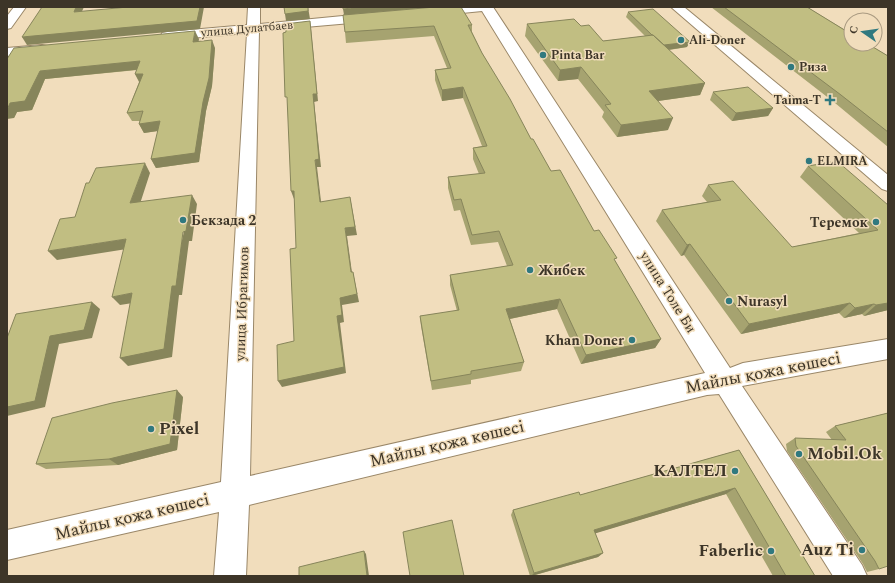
<svg xmlns="http://www.w3.org/2000/svg" width="895" height="583" font-family="Spectral,serif">
<style>
.lines{fill:none;stroke-linecap:round;stroke-linejoin:round}
.street-casing{stroke:#9a8768;stroke-width:2}
.street{fill:#fff;fill-rule:evenodd}
.wall{fill:#a6a370}
.shaded-wall{fill:#87855b}
.building{fill:#c1be82;stroke:#87855b}
.poi-dot{fill:#30797f;stroke:#f1ddbc;stroke-width:1.5}
.labels{text-anchor:middle;dominant-baseline:central;stroke-width:3;stroke-linejoin:round;paint-order:stroke}
.far-street-label{font-size:12px;fill:#3d3528;stroke:#f1ddbc}
.far-poi-label{font-size:12px;font-weight:bold;fill:#3d3528;stroke:#f1ddbc;text-anchor:start}
.poi-label{font-size:14px;font-weight:bold;fill:#3d3528;stroke:#f1ddbc;text-anchor:start}
.street-label{font-size:14px;fill:#3d3528;stroke:#f1ddbc}
.near-street-label{font-size:17px;fill:#3d3528;stroke:#f1ddbc}
.near-poi-label{font-size:17px;font-weight:bold;fill:#3d3528;stroke:#f1ddbc;text-anchor:end}
</style>
<rect width="100%" height="100%" fill="#f1ddbc"/>
<g class="lines">
<g class="street-casing">
<path id="street" d="M14 7H26L11 28 7 29V16Z
M248 7H260V24L374 13 378 14 380 17 378 20 374 21 259 31 250 476 705 373 482 11 432 16 428 15 426 12 428 9C448 4 472 7 493 7L730 368 743 363 888 339V359L742 386 862 565 867 576H833L719 394 707 395 249 505 246 576H214L219 512 7 560V530L221 482 247 33 167 40 162 39 161 36 162 33 167 32 247 25Z
M671 7H684L888 175V191L882 189Z
M42 45 47 46 49 49 47 52 7 56V48Z"/>
</g>
<use href="#street" class="street"/>
</g>
<path class="wall" d="M711 7H807L888 56V147L835 103Z
M628 12 687 47 669 50 705 83 700 95 658 101 668 130 617 137 602 117 604 112 578 79 558 81 525 36 527 24 581 26 603 41 645 36 626 17Z
M344 15 472 25V32L482 53 531 139 551 171 615 261 661 339 655 348 581 364 557 309 510 319 524 362 521 371 471 380V384L432 390 421 326 420 316 457 311 450 285V275L507 266 498 242 471 245 460 210 454 211 448 188V177L479 174 473 159V148L482 146 463 98 442 101 435 80V70L447 68 434 36 346 43 345 32Z
M199 39 198 41 215 48 212 86 206 111 199 162 156 168 151 159 158 131 144 133 139 124 140 121H132L127 113 139 82 135 74 137 70 45 79 32 110 17 112 14 118 7 59Z
M713 92 773 108 768 116 732 121 710 100Z
M808 166 888 205V310L864 316 862 314 844 318 839 313 741 334 684 255 681 256 656 221 662 210 707 202 702 196 708 185 792 247 859 233 800 177Z
M183 397 177 450 118 465 46 469 36 464Z
M888 413 879 569 867 572 863 564 787 451 786 444 795 438 832 440 826 432 835 426Z
M739 450 815 576H773L726 494 595 533 603 553 598 557 532 576H530L511 515 513 510 580 495Z"/>
<path class="shaded-wall" d="M76 7H84L78 20 74 12Z
M200 7H204L200 29 27 45 22 37Z
M308 7 310 19 286 21 285 14Z
M360 7H438L344 15 343 9Z
M310 21 311 29 318 101 314 102 321 167H317L322 210 320 202 315 160Z
M195 31 199 39 197 50 193 42Z
M212 40 215 48 212 86 206 111 199 162 156 168 151 159Z
M690 42 687 47 660 51 662 45Z
M140 61 144 69 45 79 32 110 17 112 14 118 7 119V110L10 103 40 71Z
M581 67 578 79 558 81 560 70Z
M135 74H143L140 83Z
M705 83 700 95 644 103 649 91Z
M463 87V98L442 101V90Z
M773 108 768 116 732 121 736 113Z
M673 118 668 130 617 137 621 125Z
M160 121 164 130 144 133 139 124Z
M145 163 150 173 137 213 130 203Z
M291 191H294V199Z
M192 195 197 204 192 241H189L182 295H179L172 357 128 366 120 358 172 286Z
M350 197 357 235 347 236 353 280 351 272 345 228Z
M126 239 133 248 57 260 48 251Z
M690 244 684 255 681 256 687 245Z
M353 272 359 302 342 305 344 322 340 323 346 373 282 387 278 381 337 316 340 298Z
M132 293 139 302 120 305 112 297Z
M560 299 557 309 505 320 506 309Z
M92 302 100 309 92 338 59 344 45 407 7 416V407L50 336Z
M850 303 839 313 741 334 749 324Z
M888 303V310L864 316 876 305Z
M874 304 862 314 844 318 855 308Z
M661 339 655 348 581 364 586 355Z
M177 390 183 397 177 450 118 465 109 459Z
M735 488 726 494 590 535 594 530Z
M364 551 366 554 369 576H367Z
M603 553 598 557 531 576 534 573Z"/>
<path class="building" d="M42 7H76L74 12 128 7H200L197 21 22 37Z
M284 7H308V11L285 14Z
M343 7H360L343 9Z
M435 7H461L472 25H468L482 53 510 99 531 139H533L551 171 560 170 594 231 599 230 617 258 614 259 661 339 586 355 560 299 506 309 524 362 471 371V374L431 381 420 316 459 310 450 275 513 265 499 231 472 235 461 199 454 200 448 177 485 173 473 148 487 146 463 87 442 90 435 70 451 68 434 26 345 32 343 15Z
M724 7H807L851 34V44H868L888 56V132L841 95Z
M653 9 690 42 664 45 653 35H652L628 12Z
M574 19 581 26 589 25 603 41 653 35 705 83 649 91 673 118 621 125 605 105 611 104 581 67 560 70 527 24Z
M310 21 317 94H313L319 159 315 160 320 202 350 197 355 227 345 228 351 272H353L357 294 340 298 342 315 337 316 344 367 278 381 277 345 294 341 290 249 296 248 294 191H291L287 97H285L283 33 286 32 285 24Z
M195 31 193 42 212 40 209 78 203 102 195 153 151 159 160 121 139 124 143 111 127 113 143 74H135L140 61 40 71 25 101 10 103 7 110V59L14 48Z
M748 87 773 108 736 113 713 92Z
M837 161 888 205V303L876 305 874 304 855 308 850 303 749 324 690 244 687 245 662 210 721 200 708 185 733 181 792 247 878 230 808 166Z
M145 163 130 203 192 195 186 231 183 232 176 286H172L164 349 120 358 132 293 112 297 126 239 48 251 60 219 75 217 86 183H89L96 168Z
M92 302 84 330 50 336 35 401 7 407V338L16 314Z
M177 390 170 444 109 459 36 464 52 418 112 403Z
M888 413V566L879 569 875 561 796 446 795 438 846 440 835 426Z
M739 450 815 576H786L735 488 594 530 603 553 534 573 513 510 579 492 580 495Z
M452 520 464 576H410L403 532Z
M364 551 367 576H299V567Z"/>
<g class="poi-dot">
<circle cx="681" cy="40" r="4"/>
<circle cx="543" cy="55" r="4"/>
<circle cx="791" cy="67" r="4"/>
<path d="M828 94h4v4h4v4h-4v4h-4v-4h-4v-4h4z"/>
<circle cx="809" cy="161" r="4"/>
<circle cx="183" cy="220" r="4"/>
<circle cx="876" cy="222" r="4"/>
<circle cx="530" cy="270" r="4"/>
<circle cx="729" cy="301" r="4"/>
<circle cx="632" cy="340" r="4"/>
<circle cx="151" cy="429" r="4"/>
<circle cx="799" cy="454" r="4"/>
<circle cx="735" cy="471" r="4"/>
<circle cx="862" cy="550" r="4"/>
<circle cx="771" cy="551" r="4"/>
</g>
<g class="labels">
<g class="far-street-label">
<text transform="translate(247 29) rotate(-5)">улица Дулатбаев</text>
</g>
<g class="far-poi-label">
<text x="689" y="40">Ali-Doner</text>
<text x="551" y="55">Pinta Bar</text>
<text x="799" y="67">Риза</text>
<text x="821" y="100" text-anchor="end">Taima-T</text>
<text x="817" y="161">ELMIRA</text>
</g>
<g class="poi-label">
<text x="191" y="220">Бекзада 2</text>
<text x="868" y="222" text-anchor="end">Теремок</text>
<text x="538" y="270">Жибек</text>
<text x="737" y="301">Nurasyl</text>
<text x="624" y="340" text-anchor="end">Khan Doner</text>
</g>
<g class="street-label">
<text transform="translate(668 292) rotate(58)">улица Толе Би</text>
<text transform="translate(242 304) rotate(-88)">улица Ибрагимов</text>
</g>
<g class="near-street-label">
<text transform="translate(763 373) rotate(-11)">Майлы қожа көшесі</text>
<text transform="translate(447 444) rotate(-13)">Майлы қожа көшесі</text>
<text transform="translate(132 517) rotate(-13)">Майлы қожа көшесі</text>
</g>
<g class="near-poi-label">
<text x="159" y="429" text-anchor="start">Pixel</text>
<text x="807" y="454" text-anchor="start">Mobil.Ok</text>
<text x="727" y="471">КАЛТЕЛ</text>
<text x="854" y="550">Auz Ti</text>
<text x="763" y="551">Faberlic</text>
</g>
</g>
<rect width="895" height="583" fill="none" stroke="#3d3528" stroke-width="16"/>
<g transform="translate(863 32) rotate(283)"><circle r="19" fill="#f1ddbc" stroke="#a99a81"/>
<path d="M0-3L7 15L0 10L-7 15Z" fill="#30797f"/>
<text y="-6" font-size="11" font-weight="bold" text-anchor="middle" fill="#3d3528">С</text>
</g>
</svg>
